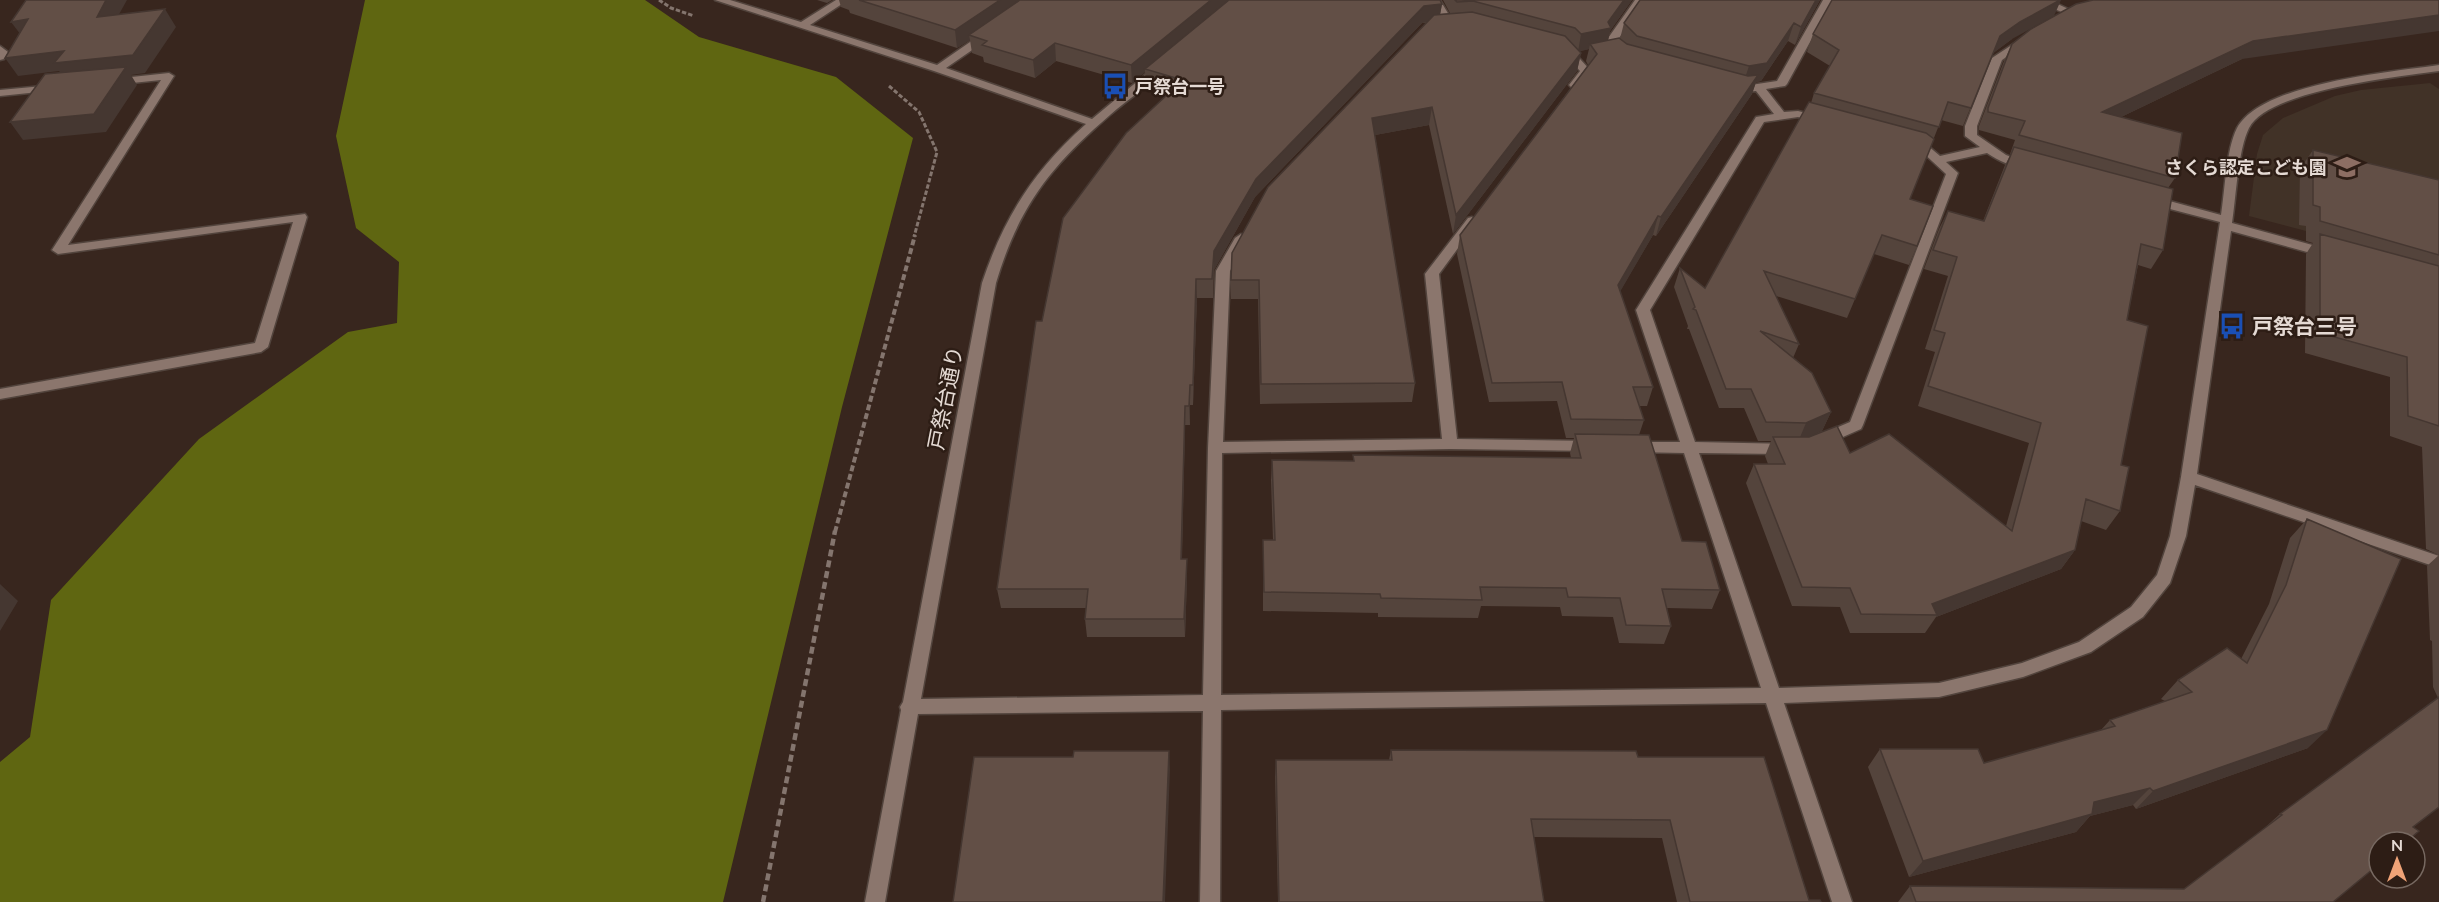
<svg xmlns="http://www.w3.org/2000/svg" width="2439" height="902" font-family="Mulish,'Noto Sans JP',sans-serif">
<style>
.education{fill:#413227}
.forest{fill:#5f6611}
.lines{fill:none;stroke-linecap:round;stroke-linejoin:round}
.minor-casing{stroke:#52443d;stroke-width:3}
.path-far2{stroke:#84756e;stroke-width:3;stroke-dasharray:4.5 2;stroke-linecap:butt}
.path-far1{stroke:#84756e;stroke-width:4;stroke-dasharray:6 3;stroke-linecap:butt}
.path{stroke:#84756e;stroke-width:4.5;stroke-dasharray:7 4;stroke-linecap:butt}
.minor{fill:#8b766d;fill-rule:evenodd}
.wall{fill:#54443c}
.shaded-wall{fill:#453731}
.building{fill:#624f46;stroke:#453731;stroke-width:1.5}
.labels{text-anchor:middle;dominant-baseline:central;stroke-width:5;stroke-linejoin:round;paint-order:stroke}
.far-poi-label{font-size:18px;font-weight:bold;fill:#e5dad4;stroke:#2d1d15;text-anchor:start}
.poi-label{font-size:21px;font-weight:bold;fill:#e5dad4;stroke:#2d1d15;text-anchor:start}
.street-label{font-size:21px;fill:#e5dad4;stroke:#2d1d15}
</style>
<rect width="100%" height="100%" fill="#38261e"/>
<path class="education" d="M2430 83 2439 89V266L2249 216 2257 154 2263 135 2283 118 2335 96 2361 90Z"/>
<path class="forest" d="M365 0H645L699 37 836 77 913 138 842 407 723 902H0V762L30 737 51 600 199 439 348 332 397 323 399 262 356 228 336 136Z"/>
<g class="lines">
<g class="minor-casing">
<path id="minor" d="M715 0H730L801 22 836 0H848L810 25 937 65 983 33H991V37L946 68 1092 119 1157 65H1165L1166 67C1151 85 1128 99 1110 115 1050 167 1019 206 996 283L921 699 1203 695 1208 448 1216 271 1235 238 1241 234 1247 238 1230 271 1223 442 1442 439 1425 274 1468 218 1472 217 1478 221 1439 274 1457 439 1593 441 1598 442 1600 446 1598 450 1593 451 1450 449 1222 453 1221 695 1761 688 1684 453 1632 452 1627 451 1625 447 1627 443 1632 442H1680L1636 310 1756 117 1774 114 1756 91 1743 92 1731 87 1737 84 1744 86 1777 81 1823 0H1833L1787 84 1785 86 1766 89 1784 112 1798 111 1826 118 1828 120 1822 123 1798 117 1764 122 1650 310 1695 442 1788 444 1793 445 1795 449 1793 453 1788 454 1699 453 1779 688 1939 683 2022 663 2079 642 2131 607 2157 575 2170 536 2181 477 2220 222 2147 203 2145 200 2151 196 2221 215C2225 190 2226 150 2237 128 2261 83 2391 72 2439 65V71C2398 77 2268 90 2249 128 2238 150 2236 198 2232 223L2334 251 2335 254 2329 258 2231 231 2197 474 2439 556V568L2195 485 2186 536 2170 583 2143 617 2091 652 2023 677 1939 697 1784 703 1852 902H1832L1766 703 1221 710 1220 902H1200L1203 711 918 714 885 902H865L901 710 900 707 903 702 982 283C1004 217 1034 170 1086 124L934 71Z
M1430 0H1440L1455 25 1454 27H1446Z
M1635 0H1645L1617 41 1628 53 1623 56 1606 41Z
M2035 0H2049L2077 13 2068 15Z
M2027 35 2032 38 2031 40 2002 60 1977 126V135L2006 155 2033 165 2031 168C2017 170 1999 161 1987 153L1946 162 1958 173 1863 425 1861 429 1827 444H1817L1815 440 1817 436 1850 422 1946 174 1919 149 1906 144 1912 140 1927 145 1940 156 1980 147 1965 136V126L1992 58Z
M0 46 8 52 4 59 0 60Z
M1565 46 1569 47 1591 71 1579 87H1571L1569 85 1580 71 1560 49Z
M169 73 174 76 68 245 305 214 307 217 268 347 261 352 0 399V389L255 343 293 222 58 254 52 250 161 80 113 85 107 82 113 79Z
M54 85 58 86V90L0 96V90Z"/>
</g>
<path class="path-far2" d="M659 0 671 8 694 16
M889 86 919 112 937 152 914 237"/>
<path class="path-far1" d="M835 532 915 235"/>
<path class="path" d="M763 902 835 531"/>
<use href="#minor" class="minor"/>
</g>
<path class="wall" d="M817 0H832L827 3Z
M839 0H1440L1442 4 1440 14 1450 13 1443 0H1632L1610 31 1608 40 1620 39 1624 23 1640 0H1820L1795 45 1788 41 1761 81 1756 82 1752 94 1656 236 1653 235 1620 291 1653 387 1647 406H1639L1644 420 1639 435 1682 541 1720 590 1712 609 1667 608 1671 626 1664 644 1619 643 1613 617 1562 616 1560 607 1481 606 1478 618 1378 617V613L1263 611V540H1273L1271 480 1272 460 1353 461V455L1571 458 1570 453 1574 438H1566L1557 401 1489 402 1457 254 1460 235 1588 65 1586 61 1589 49 1579 51 1581 53 1577 71 1453 234 1429 125 1375 135 1415 383 1412 402 1260 404 1258 299H1231V280L1426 23H1422L1255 197 1214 270 1213 298H1197L1193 405H1190V425H1185L1182 559 1187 578 1185 637H1087L1085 619 1086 608H1001L997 589 1042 321 1168 94 1146 88 1145 72 1132 83 1056 61 1035 78 984 62 983 57 972 53 970 40 957 48 850 13 849 10 841 7Z
M1813 34 2012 39 1993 53 1963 126 1941 120 1910 199 1917 246 1909 265 1874 254 1847 318 1776 296 1799 344 1793 358 1831 412 1822 431 1850 453 2006 526 2029 443 1918 406 1935 352 1925 349 1948 276 1924 269 1939 229 1948 211 1983 221 2005 165 2011 154H2010L2015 140 1979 130V126L2004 61 2012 44 2242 59 2121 117 2175 178 2168 188 2163 250 2151 269 2138 265 2127 320 2120 511 2106 530 2081 521 2075 550 2061 569 1936 617 1925 633H1850L1840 607 1792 606 1746 483 1754 464H1768L1765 456 1771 441H1758L1744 408H1719L1689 329H1687L1688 326 1674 287 1680 268 1705 288 1811 103 1814 93 1830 66 1807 52Z
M2313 150 2439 180V807L2413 827 2333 902H1898L1910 886 2184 889 2260 832 2280 814 2438 698 2433 687 2432 641 2430 640 2427 566 2439 555 2426 549 2422 447 2390 436V377L2305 353 2306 254 2313 243 2306 241V226L2299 225 2300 169Z
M2307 519 2308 748 2136 809 2133 805 2090 816 2076 832 1909 877 1868 767 1880 749 1984 763 2101 730 2110 720 2165 701 2161 699 2178 680 2241 659 2269 604 2290 538Z
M1391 750 1638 757 1809 900 1821 902H1677L1662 838 1534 837 1544 902H1278L1275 777 1276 760H1389Z"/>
<path class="shaded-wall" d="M106 0H127L108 34 97 17Z
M1000 0H1027L969 35 970 40 957 48 955 30Z
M1211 0H1232L1145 69V72L1132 83 1131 65Z
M1624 0H1632L1610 31 1607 46 1590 44 1589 49 1578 52 1581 34 1608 22Z
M1816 0H1820L1795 45 1801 27Z
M2060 0H2061L2054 16 2012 39 1992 54 2000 36 2020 22Z
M1442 4 1439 21 1422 23 1255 197 1214 270 1213 298 1214 251 1256 179 1424 6Z
M165 9 176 27 145 73 131 75 137 85 106 132 23 140 10 122 67 81 59 71 18 76 5 58 64 51Z
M2439 15V31L2242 59 2092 131 2102 112 2253 41Z
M28 19 24 39 11 22Z
M1794 23 1788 41 1761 81 1756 82 1752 94 1656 236 1661 217 1743 84 1749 66Z
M1055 43 1056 61 1035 78 1033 60Z
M1581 53 1577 71 1453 234 1456 215Z
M1432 107 1429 125 1370 136 1372 118Z
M1658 216 1653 235 1613 304 1618 285Z
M1196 279 1197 298 1193 405V385Z
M1190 385V425L1189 406Z
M1185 406V425L1181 578V559Z
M1831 412 1822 431 1798 442 1806 423Z
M2075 550 2061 569 1936 617 1937 615 1932 604Z
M1187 559V578L1185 637 1184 619Z
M0 584 18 601 0 631Z
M2327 730 2308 748 2136 809 2153 791Z
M1169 751 1170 769 1165 902H1163Z
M2150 788 2133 805 2090 816 2076 832 1909 877 1923 861 2094 802Z"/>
<path class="building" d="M26 0H106L97 17 165 9 133 55 54 63 64 51 5 58 28 19 11 22Z
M859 0H1000L955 30Z
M1020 0H1211L1131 65 1055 43 1033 60 982 45 987 41 969 35Z
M1229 0H1440L1442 4 1424 6 1256 179 1214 251 1212 279H1196L1193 385H1190L1189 406H1185L1181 559H1187L1184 619H1085L1088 589H997L1036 321H1042L1063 218 1126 133 1183 80 1145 69Z
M1455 0H1624L1608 22 1611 28 1581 34 1575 28 1473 1 1457 2Z
M1640 0H1816L1801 27 1794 23 1767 63 1749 66 1637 36 1624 23Z
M1832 0H2060L2020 22 2000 36 1971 108 1948 102 1939 127 1814 93 1839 50 1813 34Z
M2093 0H2439V15L2253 41 2102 112 2182 133 2175 178 2019 135 2025 121 1988 112V108L2012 44 2031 29 2076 4Z
M1472 12 1565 36 1581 53 1456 215 1432 107 1372 118 1415 383 1261 384 1259 280H1231L1232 253 1268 187 1434 15Z
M1619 38 1627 44 1748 76 1758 75 1661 217 1658 216 1618 285 1653 387H1633L1644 420 1571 419 1562 382 1492 383 1460 235 1597 54 1590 44Z
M126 67 94 114 10 122 45 74Z
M1809 102 1926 133 1934 139 1910 199 1933 206 1917 246 1882 235 1855 299 1764 271 1799 344 1760 331 1812 373 1831 412 1806 423 1766 422 1751 389H1726L1696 310 1693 309 1695 307 1680 268 1705 288Z
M2014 147 2173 189 2163 250 2141 244 2127 320 2148 326 2121 465 2129 467 2120 511 2086 499 2075 550 1932 604 1937 615 1861 614 1850 588 1802 587 1754 464H1785L1773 437H1809L1837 426 1850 453 1889 434 2012 531 2041 423 1928 386 1945 333 1934 330 1957 257 1933 250 1948 211 1984 221Z
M2313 150 2439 180V255L2320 221V207L2313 205Z
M2320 234 2439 266V426L2408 416 2407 357 2320 333Z
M1575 434 1649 435 1682 541 1706 542 1720 590 1662 589 1671 626 1626 625 1620 598 1568 597 1566 588 1480 587 1482 600 1381 598 1380 594 1264 592 1263 540H1275L1272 460 1354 461 1353 455 1581 458Z
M2307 519 2401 559 2327 730 2153 791 2150 788 2094 802 2092 814 1923 861 1880 749H1978L1984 763 2115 726 2110 720 2192 692 2178 680 2227 648 2247 663 2286 585Z
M2439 697V807L2413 827 2419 831 2406 842H2379V864L2333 902H1916L1910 886 2184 889 2282 815 2280 814Z
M1391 750 1636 751 1638 757H1764L1809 900H1820L1821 902H1690L1670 820 1531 819 1544 902H1279L1276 760H1392Z
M1074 751H1169L1163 902H953L974 757H1073Z"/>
<defs>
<g id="bus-bare" transform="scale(2.07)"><path d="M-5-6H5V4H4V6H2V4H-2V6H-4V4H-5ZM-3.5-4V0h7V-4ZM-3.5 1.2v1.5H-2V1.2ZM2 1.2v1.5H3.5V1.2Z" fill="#1a4fb4" stroke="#2d1d15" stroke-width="2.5" paint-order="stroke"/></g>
<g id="school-bare" transform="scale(2.07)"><path d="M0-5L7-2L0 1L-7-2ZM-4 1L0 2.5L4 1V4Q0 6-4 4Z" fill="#8d6e63" stroke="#2d1d15" stroke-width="2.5" paint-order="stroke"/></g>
</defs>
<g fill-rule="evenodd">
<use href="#bus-bare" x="1115" y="86"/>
<use href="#school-bare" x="2347" y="167"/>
<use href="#bus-bare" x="2232" y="326"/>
</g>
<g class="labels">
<g class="far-poi-label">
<text x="1135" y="86">戸祭台一号</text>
<text x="2327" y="167" text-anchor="end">さくら認定こども園</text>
</g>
<g class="poi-label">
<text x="2252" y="326">戸祭台三号</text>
</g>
<g class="street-label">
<text transform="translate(945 398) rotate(-79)">戸祭台通り</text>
</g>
</g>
<g transform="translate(2397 860)"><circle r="28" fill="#2d1d15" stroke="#776961" stroke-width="1.5"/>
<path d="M0-4.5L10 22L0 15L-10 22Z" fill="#efa377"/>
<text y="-9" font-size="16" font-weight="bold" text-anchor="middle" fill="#e5dad4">N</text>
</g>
</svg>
